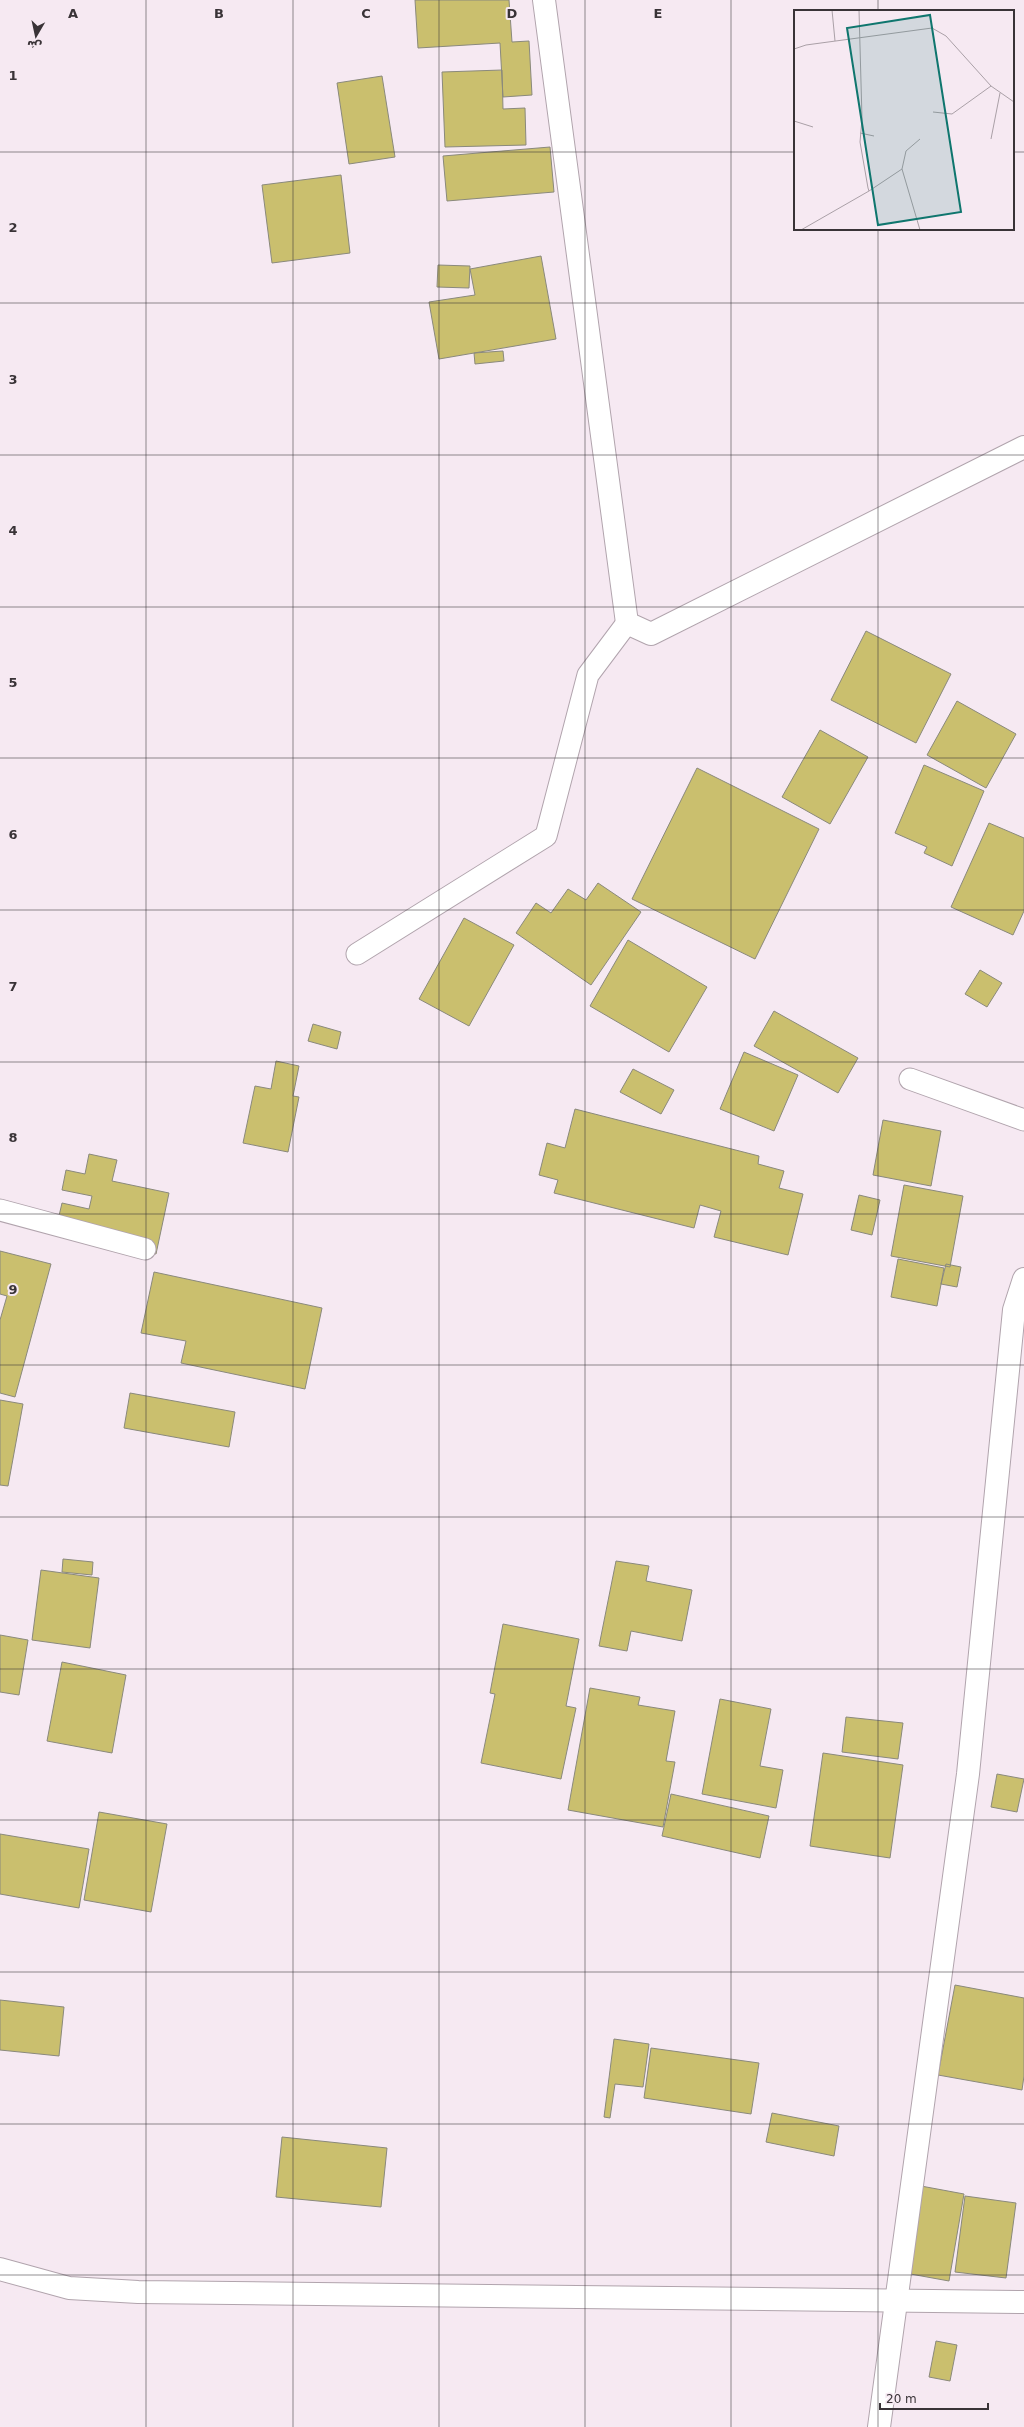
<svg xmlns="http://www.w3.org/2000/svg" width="1024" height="2427" font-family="'DejaVu Sans',Vazirmatn,sans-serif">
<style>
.building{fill:#cabf6e;stroke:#8a897c}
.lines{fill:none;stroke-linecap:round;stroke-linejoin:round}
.service-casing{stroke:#b1a4ad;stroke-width:23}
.minor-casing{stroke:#b1a4ad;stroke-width:24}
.tertiary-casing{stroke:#b1a4ad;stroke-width:24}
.service{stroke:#fff;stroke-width:21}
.minor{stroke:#fff;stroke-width:22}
.tertiary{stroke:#fff;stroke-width:22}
.grid{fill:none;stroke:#393337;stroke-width:1;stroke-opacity:0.55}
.inset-road{fill:none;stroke:#aaa0a7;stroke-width:1}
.view{fill:#0f766e;fill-opacity:0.15;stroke:#0f766e;stroke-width:2}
.inset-edge{fill:none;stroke:#393337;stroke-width:2}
.grid-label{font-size:13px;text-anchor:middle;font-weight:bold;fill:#393337;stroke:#f6e9f2;stroke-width:4;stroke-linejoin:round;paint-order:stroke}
</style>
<rect width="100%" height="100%" fill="#f6e9f2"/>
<path class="building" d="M415 0H509L512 42 529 41 532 95 503 97 500 43 418 48Z
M502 70 503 109 525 108 526 145 445 147 442 72Z
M382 76 395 157 349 164 337 83Z
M550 147 554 192 447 201 443 156Z
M341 175 350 253 272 263 262 185Z
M541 256 556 339 439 359 429 302 475 295 470 269Z
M438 265 470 266 469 288 437 287Z
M503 351 504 361 475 364 474 353Z
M866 631 951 674 916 743 831 700Z
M957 701 1016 734 986 788 927 755Z
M820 730 868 757 830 824 782 797Z
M924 765 984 791 952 866 924 853 927 847 895 833Z
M697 768 819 829 755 959 632 899Z
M989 823 1024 838V911L1013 935 951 907Z
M598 883 641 912 591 985 516 933 536 903 551 913 568 889 586 900Z
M464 918 514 945 469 1026 419 999Z
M628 940 707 987 669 1052 590 1006Z
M980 970 1002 983 987 1007 965 994Z
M774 1011 858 1058 838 1093 754 1046Z
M313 1024 341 1032 337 1049 308 1041Z
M744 1052 798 1075 774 1131 720 1109Z
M276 1061 299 1066 293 1096 299 1097 288 1152 243 1143 255 1086 271 1089Z
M633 1069 674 1090 661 1114 620 1092Z
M575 1109 759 1156 758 1164 784 1171 779 1188 803 1194 788 1255 714 1237 721 1211 700 1205 694 1228 554 1193 558 1180 539 1175 547 1143 565 1148Z
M883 1120 941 1131 931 1186 873 1175Z
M89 1154 117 1160 112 1181 169 1193 156 1254 55 1233 62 1203 89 1209 92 1196 62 1190 66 1170 85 1174Z
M904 1185 963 1196 950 1267 891 1256Z
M859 1195 880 1200 872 1235 851 1230Z
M0 1251 51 1264 15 1397 0 1393V1320L7 1296 0 1294Z
M898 1259 944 1268 937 1306 891 1297Z
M946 1264 961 1267 957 1287 941 1284Z
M154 1272 322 1308 305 1389 181 1363 186 1341 141 1333Z
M130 1393 235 1412 229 1447 124 1428Z
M0 1400 23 1404 8 1486 0 1485Z
M63 1559 93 1562 92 1575 62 1572Z
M616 1561 649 1566 646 1581 692 1590 682 1641 631 1631 627 1651 599 1646Z
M41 1570 99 1578 90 1648 32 1640Z
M503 1624 579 1639 566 1706 576 1708 561 1779 481 1763 495 1694 490 1693Z
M0 1635 28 1640 19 1695 0 1692Z
M62 1662 126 1675 112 1753 47 1741Z
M590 1688 640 1697 638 1705 675 1711 666 1761 675 1762 663 1827 568 1810Z
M720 1699 771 1709 760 1766 783 1770 776 1808 702 1794Z
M846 1717 903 1723 898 1759 842 1752Z
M823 1753 903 1765 890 1858 810 1846Z
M997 1774 1024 1779 1017 1812 991 1807Z
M671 1794 769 1816 760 1858 662 1836Z
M99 1812 167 1824 151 1912 84 1900Z
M0 1834 89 1849 79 1908 0 1894Z
M955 1985 1024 1998V2076L1022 2090 938 2075Z
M0 2000 64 2007 59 2056 0 2050Z
M614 2039 649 2044 643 2087 615 2084 610 2118 604 2117Z
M651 2048 759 2063 751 2114 644 2098Z
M772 2113 839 2126 834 2156 766 2142Z
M282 2137 387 2148 381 2207 276 2197Z
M921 2186 964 2194 949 2281 905 2273Z
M965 2196 1016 2203 1006 2278 955 2272Z
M936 2341 957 2345 950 2381 929 2377Z"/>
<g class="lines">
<g class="service-casing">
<path id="service" d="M357 954 546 836 588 675 627 623
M910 1079 1024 1120
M0 1210 145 1249"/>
</g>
<g class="minor-casing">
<path id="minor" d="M544 0 627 623 651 634 1024 447
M879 2427 968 1774 1014 1310 1024 1279"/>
</g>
<g class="tertiary-casing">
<path id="tertiary" d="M0 2269 69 2288 138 2292 1024 2302"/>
</g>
<use href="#service" class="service"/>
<use href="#minor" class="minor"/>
<use href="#tertiary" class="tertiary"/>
</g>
<path class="grid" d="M146 0V2427M293 0V2427M439 0V2427M585 0V2427M731 0V2427M878 0V11M0 152H795M1013 152H1024M878 229V2427M0 303H1024M0 455H1024M0 607H1024M0 758H1024M0 910H1024M0 1062H1024M0 1214H1024M0 1365H1024M0 1517H1024M0 1669H1024M0 1820H1024M0 1972H1024M0 2124H1024M0 2275H1024"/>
<g transform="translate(794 10)">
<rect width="220" height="220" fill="#f6e9f2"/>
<path class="inset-road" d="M38 0 41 31M65 0 68 109 66 132 74 178 75 181 108 159 126 220M0 39 12 35 138 18 152 26 197 76 220 92M139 102 158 104 197 76M0 111 19 117M66 123 80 126M197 129 206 83M108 159 112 141 126 129M7 220 75 181"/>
<path class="view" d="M136 5 167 202 84 215 53 18Z"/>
<rect width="220" height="220" class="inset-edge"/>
</g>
<g class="grid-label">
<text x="73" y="18">A</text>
<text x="219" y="18">B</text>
<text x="366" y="18">C</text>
<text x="512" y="18">D</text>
<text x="658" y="18">E</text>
<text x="13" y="80">1</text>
<text x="13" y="232">2</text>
<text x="13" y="384">3</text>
<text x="13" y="535">4</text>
<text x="13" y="687">5</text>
<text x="13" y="839">6</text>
<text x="13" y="991">7</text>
<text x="13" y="1142">8</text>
<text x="13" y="1294">9</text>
</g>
<g transform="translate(36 36) rotate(189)" stroke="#f6e9f2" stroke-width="3" paint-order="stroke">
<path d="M0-3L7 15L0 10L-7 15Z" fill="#393337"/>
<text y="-6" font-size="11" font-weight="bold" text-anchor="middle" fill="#393337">ش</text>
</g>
<path d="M880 2403v6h108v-6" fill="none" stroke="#393337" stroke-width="2"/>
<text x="886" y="2403" font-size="12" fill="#393337" stroke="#f6e9f2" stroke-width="3" paint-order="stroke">20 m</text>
</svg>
